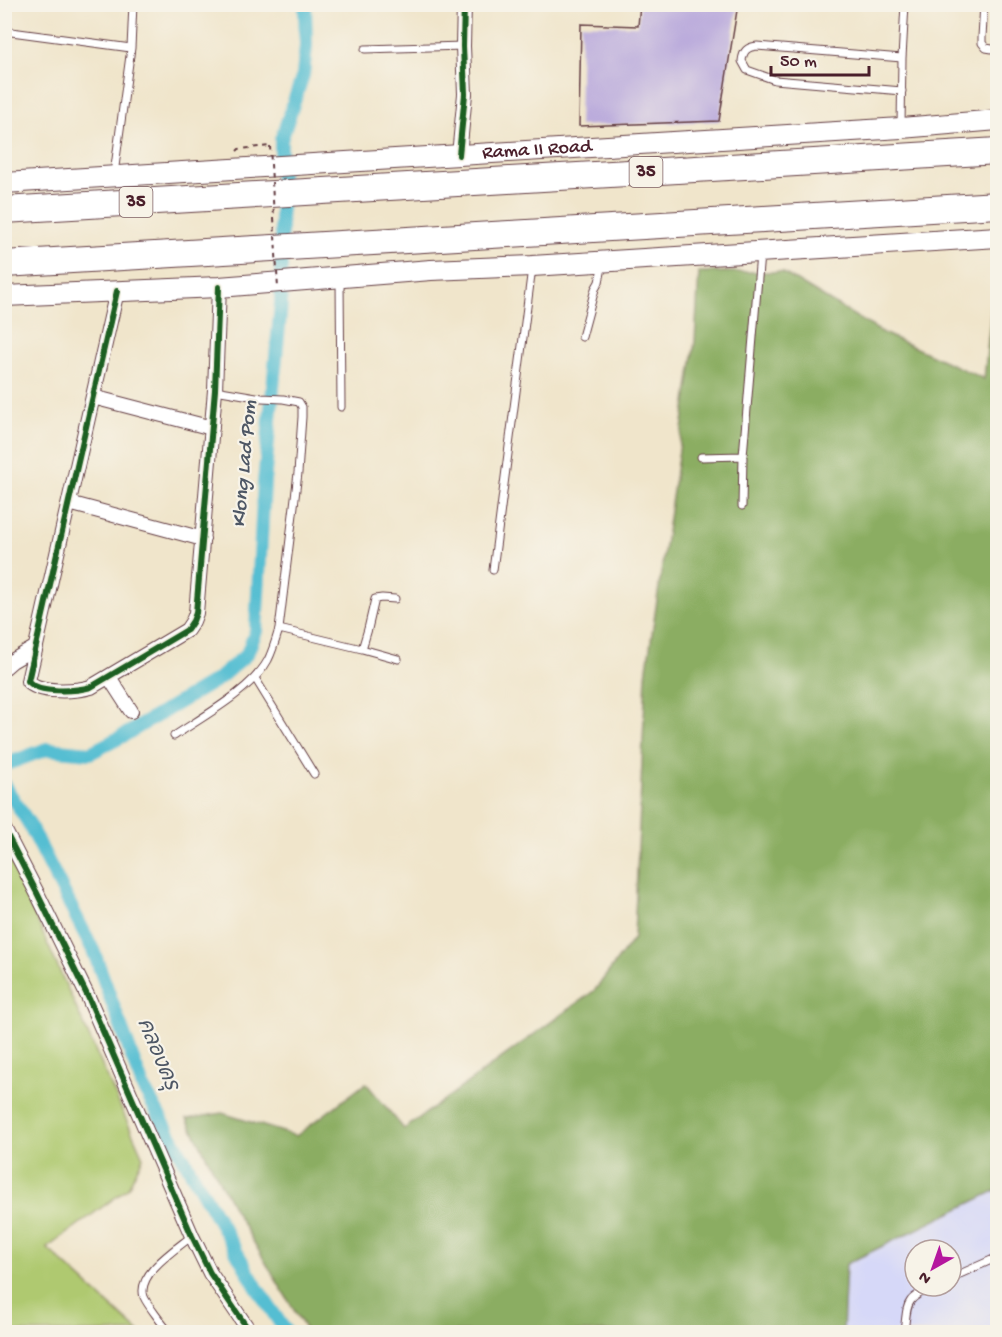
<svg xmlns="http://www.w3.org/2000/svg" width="1002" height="1337" font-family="'Gochi Hand','Playpen Sans Thai',sans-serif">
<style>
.built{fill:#d6d8f8;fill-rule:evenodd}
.green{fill:#afc96f;stroke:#7c744d;stroke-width:1.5}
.forest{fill:#8bad62;stroke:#6a6646;stroke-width:1.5}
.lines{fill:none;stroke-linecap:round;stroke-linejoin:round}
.canal{stroke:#55bed2;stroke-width:14}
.building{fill:#bbacdc}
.lane-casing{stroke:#633d43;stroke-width:9}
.street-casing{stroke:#633d43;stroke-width:16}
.secondary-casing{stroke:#633d43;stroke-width:22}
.highway-casing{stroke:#633d43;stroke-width:28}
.path{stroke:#633d43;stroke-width:2;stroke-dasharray:4.5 4.5;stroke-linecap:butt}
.lane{stroke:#fff;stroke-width:7}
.street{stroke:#fff;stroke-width:14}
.secondary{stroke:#fff;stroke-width:20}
.highway{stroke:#fff;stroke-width:26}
.path-bridge{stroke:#633d43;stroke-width:2;stroke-dasharray:4.5 4.5;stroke-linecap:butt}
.cycleway-casing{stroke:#f7f3e8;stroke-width:10}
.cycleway{stroke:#1b5e20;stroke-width:6}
.labels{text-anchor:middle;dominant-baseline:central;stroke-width:4.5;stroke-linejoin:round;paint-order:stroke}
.shield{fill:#f7f3e8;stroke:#7e5f64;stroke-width:1.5}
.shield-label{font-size:18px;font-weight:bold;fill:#4a1f2b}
.street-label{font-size:20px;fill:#4a1f2b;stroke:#f7f3e8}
.water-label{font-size:21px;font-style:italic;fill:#4e5765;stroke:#f7f3e8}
</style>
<rect width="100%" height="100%" fill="#f7f3e8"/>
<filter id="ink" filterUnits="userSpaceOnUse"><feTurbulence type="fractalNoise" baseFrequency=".0167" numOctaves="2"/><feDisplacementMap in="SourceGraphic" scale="12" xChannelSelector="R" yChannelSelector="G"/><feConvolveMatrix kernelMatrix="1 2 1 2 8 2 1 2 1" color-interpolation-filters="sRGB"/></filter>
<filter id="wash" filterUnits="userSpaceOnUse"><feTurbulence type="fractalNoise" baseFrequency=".008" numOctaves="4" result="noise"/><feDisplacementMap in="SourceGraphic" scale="24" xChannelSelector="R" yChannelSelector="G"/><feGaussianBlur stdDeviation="1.35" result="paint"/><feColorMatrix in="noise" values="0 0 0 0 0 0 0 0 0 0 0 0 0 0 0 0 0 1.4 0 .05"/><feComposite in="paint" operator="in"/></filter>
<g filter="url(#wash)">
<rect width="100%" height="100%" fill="#f0e5cb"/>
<path class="built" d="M997 1190V1332H843L846 1264ZM915 1250H951V1286H915Z"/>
<path class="green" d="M5 849 143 1157 128 1188 47 1248 139 1332H5Z"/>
<path class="forest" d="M997 254V1190L846 1264 843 1332H307L235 1211 187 1119 222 1113 296 1136 366 1083 404 1129 595 990 634 938 646 675 695 341 699 272H782L883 333 984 379Z"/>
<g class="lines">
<path class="canal" d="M4 765 47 749 90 753 123 736 218 679 247 654 256 631 264 483 281 304V140L303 75 306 46 305 4
M4 785 28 822 93 950 143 1087 257 1288 286 1332"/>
</g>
<g id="blocks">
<path class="building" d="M640 4H738L719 121 579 126 581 24 638 26Z"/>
</g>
</g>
<g filter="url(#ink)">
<use href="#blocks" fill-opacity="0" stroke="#633d43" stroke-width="1.5"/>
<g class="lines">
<g class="lane-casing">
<path id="lane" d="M984 4 982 37V43L986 48 998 50
M4 31 131 48
M365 49 463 46
M902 91 775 80 747 70 742 61C743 51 747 47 757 46L902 58
M901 125 902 58 905 4
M114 174 131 48 133 4
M340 280 341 407
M582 337 595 289 599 282 603 263
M701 457 743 456
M742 506 743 456 760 254
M493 570 532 268
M279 629 362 649 368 629 375 599 382 598 395 599
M362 649 398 659
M255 678 314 774
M174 736C202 717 252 690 268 660 273 650 276 639 279 629L298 473 302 417V407L299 402 283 399 262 398 215 390
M951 1278 998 1257
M169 1332C163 1325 147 1304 144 1297 136 1274 176 1249 192 1236
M904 1332C908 1302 904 1300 934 1286"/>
</g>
<g class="street-casing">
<path id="street" d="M459 155 465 94 463 46 464 4
M117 291 28 681C39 694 76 691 91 687L187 630 193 621 196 613 215 390 219 287
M93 397 212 428
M69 503 203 539
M4 668 12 661 36 647
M109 677 131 711
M4 829 37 893 89 999 192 1236 210 1273 250 1332"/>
</g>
<g class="secondary-casing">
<g id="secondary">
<path id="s1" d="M4 183 901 128 998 120"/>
<path d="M4 296 219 287 431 270 532 266 998 237"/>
</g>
</g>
<g class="highway-casing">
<path id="highway" d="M4 210 998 151
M4 264 998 205"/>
</g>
<path class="path" d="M237 151 239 149 270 146"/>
<use href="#lane" class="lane"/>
<use href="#street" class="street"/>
<use href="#secondary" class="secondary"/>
<use href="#highway" class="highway"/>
<path class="path-bridge" d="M270 146 278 289"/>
<g class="cycleway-casing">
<path id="cycleway" d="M459 155 465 94 463 46 464 4
M117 291 28 681C39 694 76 691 91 687L187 630 193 621 196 613 215 390 219 287
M4 829 37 893 89 999 192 1236 210 1273 250 1332"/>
</g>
<use href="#cycleway" class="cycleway"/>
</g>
</g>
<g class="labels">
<g class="shield">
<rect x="629.5" y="157" width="33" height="30" rx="4.5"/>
<rect x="119.5" y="187" width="33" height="30" rx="4.5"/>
</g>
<g class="shield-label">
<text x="646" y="172">35</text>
<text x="136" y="202">35</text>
</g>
<g class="street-label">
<text stroke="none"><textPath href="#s1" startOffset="534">Rama II Road</textPath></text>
</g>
<g class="water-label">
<text transform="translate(246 464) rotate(-85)">Klong Lad Pom</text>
<text transform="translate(156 1055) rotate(67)">คลองครุ</text>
</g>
</g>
<rect width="1002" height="1337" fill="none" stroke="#f7f3e8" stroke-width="24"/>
<g transform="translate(933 1268) rotate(220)"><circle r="28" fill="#f7f3e8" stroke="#b29e9c" stroke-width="1.5"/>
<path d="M0-4.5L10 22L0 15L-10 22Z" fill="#b5179e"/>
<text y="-9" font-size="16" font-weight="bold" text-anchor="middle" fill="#4a1f2b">N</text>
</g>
<path d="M771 66v9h98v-9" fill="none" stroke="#4a1f2b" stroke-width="3"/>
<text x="780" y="66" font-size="18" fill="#4a1f2b" stroke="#f7f3e8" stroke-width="4.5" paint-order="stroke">50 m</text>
</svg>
